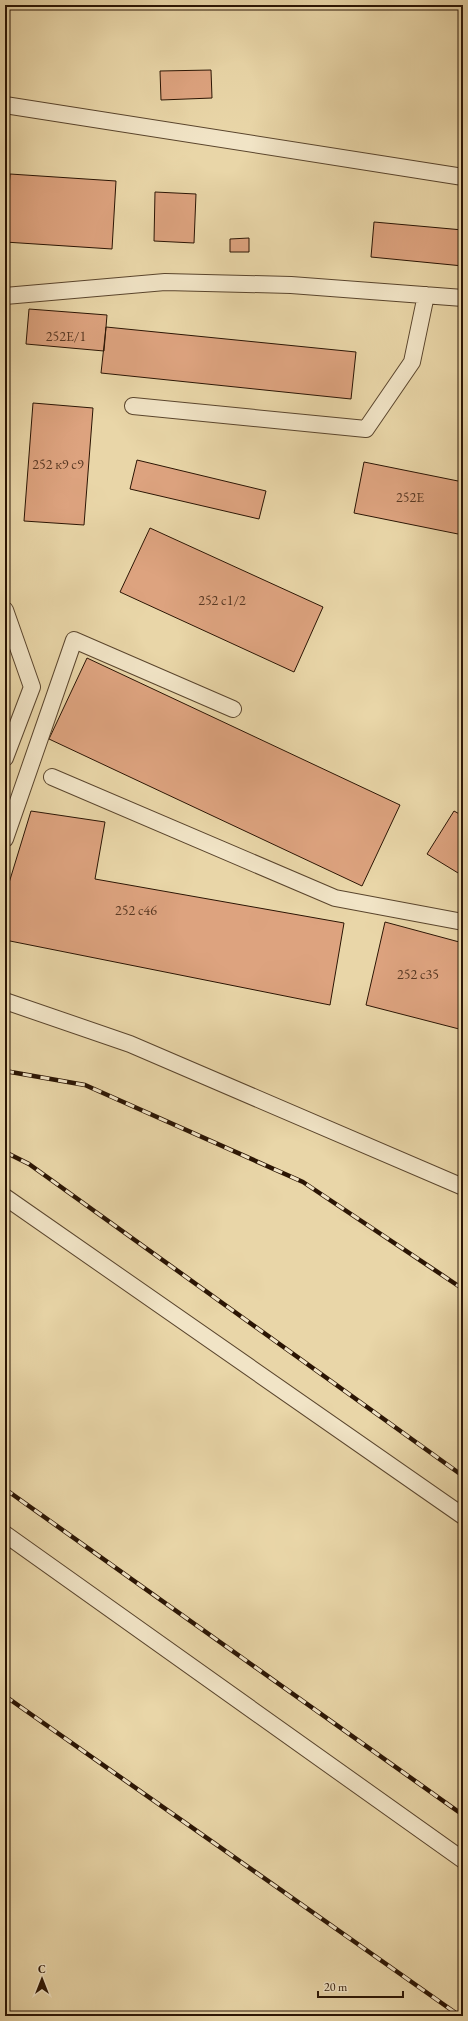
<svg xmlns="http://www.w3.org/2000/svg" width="468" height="2021" font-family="'EB Garamond',serif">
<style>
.building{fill:#dda37f;stroke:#2b1504}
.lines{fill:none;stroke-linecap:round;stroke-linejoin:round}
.service-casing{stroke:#5a452d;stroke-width:18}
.service{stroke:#f1e4c6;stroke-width:16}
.rail-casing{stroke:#2b1504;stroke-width:4.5}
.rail{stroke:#f1e4c6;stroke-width:3;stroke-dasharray:9;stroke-linecap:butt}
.labels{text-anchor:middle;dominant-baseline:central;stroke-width:3;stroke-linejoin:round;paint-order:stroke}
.number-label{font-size:14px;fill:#583823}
</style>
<rect width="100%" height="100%" fill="#e9d6a8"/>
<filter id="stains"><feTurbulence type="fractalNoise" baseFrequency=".005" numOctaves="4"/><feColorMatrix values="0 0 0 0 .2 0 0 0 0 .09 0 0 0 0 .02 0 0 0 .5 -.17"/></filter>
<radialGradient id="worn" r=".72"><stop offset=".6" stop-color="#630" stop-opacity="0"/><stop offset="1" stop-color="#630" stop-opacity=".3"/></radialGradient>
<path class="building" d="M211 70 212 98 161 100 160 71Z
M10 174 116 181 112 249 5 242Z
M155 192 196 194 194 243 154 241Z
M374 222 463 230V266L371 257Z
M249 238V252H230V239Z
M29 309 107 315 104 351 26 344Z
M106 327 356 352 351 399 101 373Z
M33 403 93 408 84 525 24 521Z
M137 460 266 491 259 519 130 489Z
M364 462 463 482V535L354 513Z
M150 528 323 607 294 672 120 592Z
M87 658 400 805 362 886 49 739Z
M31 811 105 822 95 879 344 923 330 1005 5 940V896Z
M454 811 463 816V876L427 854Z
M385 922 463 943V1030L366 1005Z"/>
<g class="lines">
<g class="service-casing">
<path id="service" d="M5 105 463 177
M5 296 165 282 291 285 463 298
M133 406 366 429 412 362 426 295
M5 610 32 687 5 758
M52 777 335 898 463 922
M5 839 74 640 233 709
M5 1001 130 1044 463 1187
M5 1197 463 1516
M5 1534 463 1860"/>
</g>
<use href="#service" class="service"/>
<g class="rail-casing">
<path id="rail" d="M5 1071 85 1085 303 1182 463 1289
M5 1152 29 1164 463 1476
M5 1489 463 1815
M5 1696 460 2016"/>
</g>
<use href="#rail" class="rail"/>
</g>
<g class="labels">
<g class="number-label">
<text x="66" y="336">252Е/1</text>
<text x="58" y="464">252 к9 с9</text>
<text x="410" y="497">252Е</text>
<text x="222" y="600">252 с1/2</text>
<text x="136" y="910">252 с46</text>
<text x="418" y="974">252 с35</text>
</g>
</g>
<rect width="468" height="2021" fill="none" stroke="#e9d6a8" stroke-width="20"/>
<rect x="6" y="6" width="456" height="2009" fill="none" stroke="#2b1504" stroke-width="2"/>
<rect x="10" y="10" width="448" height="2001" fill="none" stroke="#2b1504"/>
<g transform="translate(42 1979)" stroke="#f1e4c6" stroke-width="3" paint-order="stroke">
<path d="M0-3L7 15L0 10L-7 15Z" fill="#2b1504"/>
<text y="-6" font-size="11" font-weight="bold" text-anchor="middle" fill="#2b1504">С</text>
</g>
<path d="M318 1991v6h85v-6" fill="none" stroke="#2b1504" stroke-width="2"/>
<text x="324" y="1991" font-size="12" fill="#2b1504" stroke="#f1e4c6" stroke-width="3" paint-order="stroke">20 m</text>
<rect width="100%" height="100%" filter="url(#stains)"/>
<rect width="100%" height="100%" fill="url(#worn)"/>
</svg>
